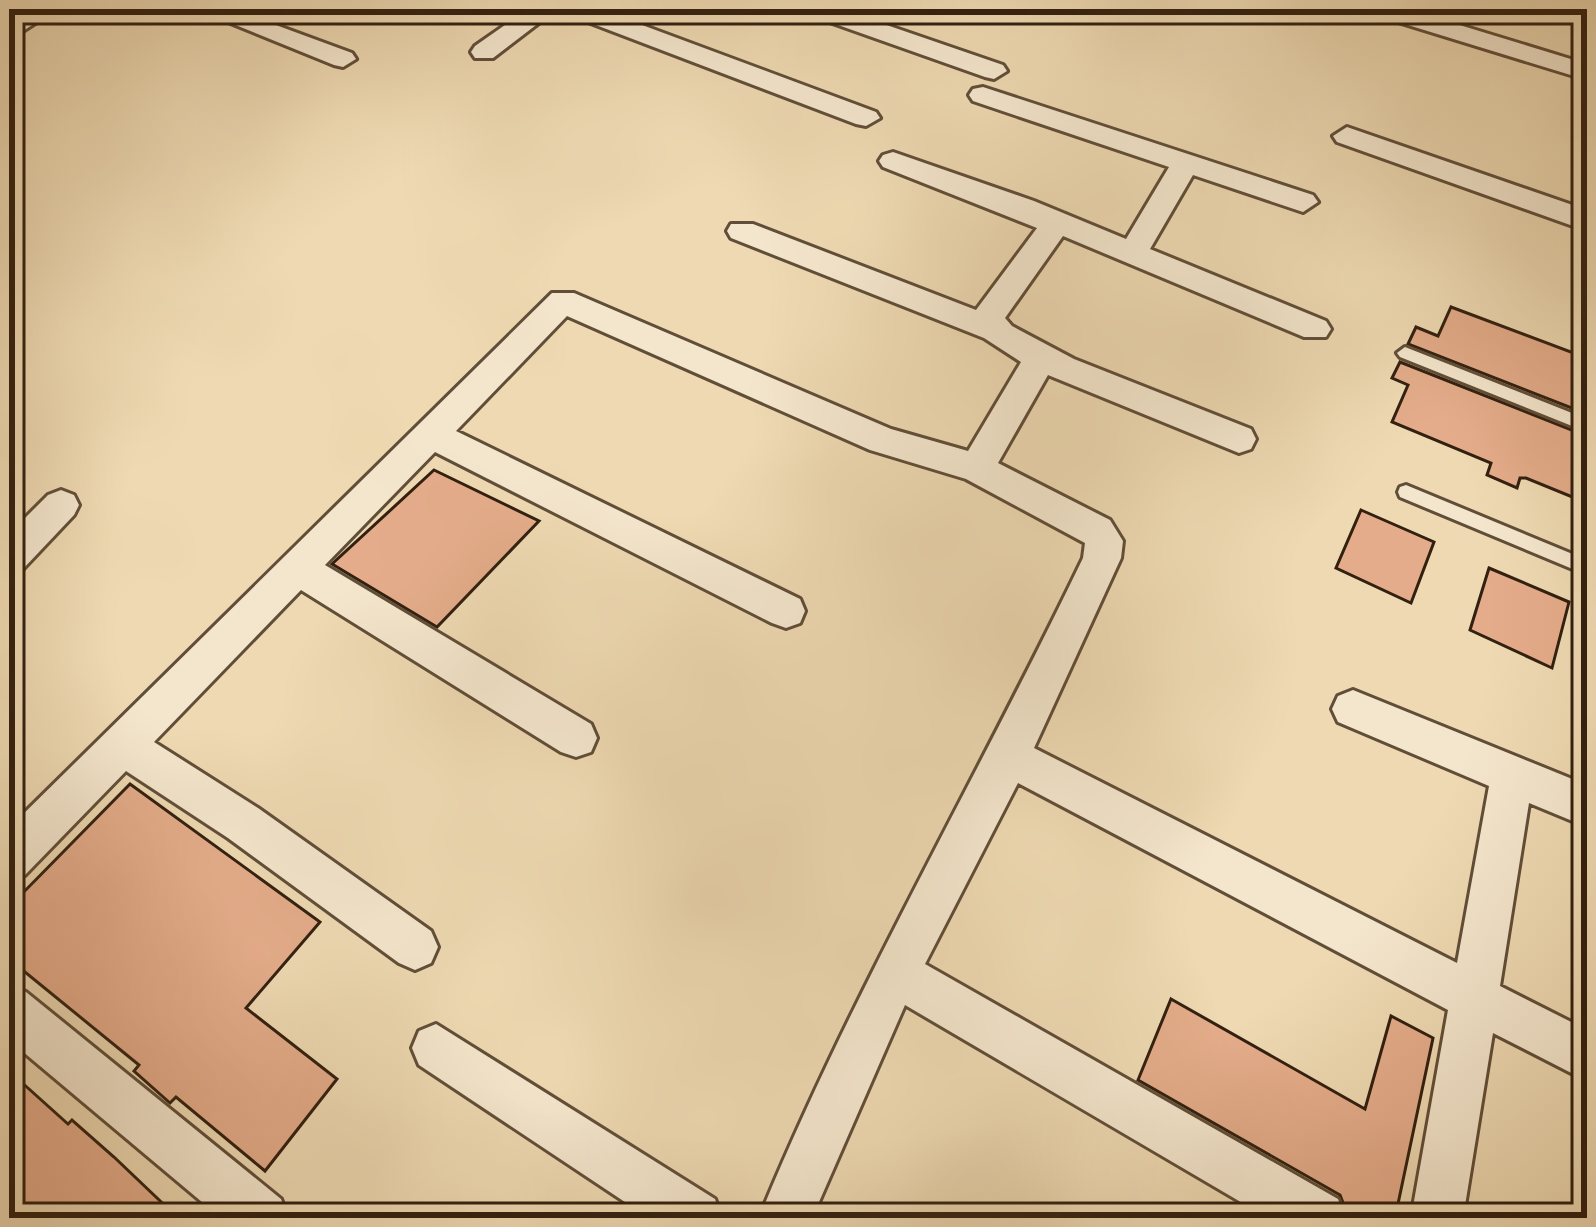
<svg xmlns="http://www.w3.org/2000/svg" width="1596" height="1227" font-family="'Libre Bodoni',serif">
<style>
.building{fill:#e4ac8a;stroke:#322010;stroke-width:3}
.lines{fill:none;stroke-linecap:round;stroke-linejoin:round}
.service-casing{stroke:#614e38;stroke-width:6}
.minor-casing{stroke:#614e38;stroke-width:6}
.service{fill:#f4e6cd;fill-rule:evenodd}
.minor{fill:#f4e6cd;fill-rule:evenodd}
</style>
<rect width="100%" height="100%" fill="#eed9b2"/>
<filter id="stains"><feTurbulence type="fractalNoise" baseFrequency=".00167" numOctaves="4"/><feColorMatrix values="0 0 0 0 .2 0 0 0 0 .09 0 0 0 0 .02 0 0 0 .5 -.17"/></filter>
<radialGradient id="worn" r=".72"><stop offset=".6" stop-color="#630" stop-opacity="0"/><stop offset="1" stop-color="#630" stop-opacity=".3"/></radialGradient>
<path class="building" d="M1451 307 1587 358V414L1408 344 1416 327 1438 336Z
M1400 362 1587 436V503L1526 478H1520L1517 488 1487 475 1491 463 1392 422 1408 385 1392 378Z
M434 470 539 521 437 627 332 564Z
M1361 510 1434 542 1411 603 1336 568Z
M1489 568 1569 602 1552 668 1470 630Z
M130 784 320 922 246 1008 337 1079 265 1171 176 1097 170 1103 134 1071 139 1065 9 959V907Z
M1171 999 1365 1109 1391 1016 1433 1038 1395 1218H1349L1340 1195 1138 1080Z
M9 1071 68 1124 72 1120 114 1157 178 1218H9Z"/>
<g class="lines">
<g class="service-casing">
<path id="service" d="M1405 347 1587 419V432L1400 357 1397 353Z
M1406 485 1587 560V575L1400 497 1398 492 1400 487Z"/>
</g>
<g class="minor-casing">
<path id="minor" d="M27 9H57L9 40V21Z
M196 9H232L352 53 356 59 343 67 334 65Z
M528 9H557L493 58H475L471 52 475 46Z
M563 9H599L876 112 880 118 866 126 856 124 567 14Z
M803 9H840L1003 65 1007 71 994 79 985 77 807 14Z
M1384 9H1407L1587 64V80L1385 18Z
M983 87 1313 195 1318 202 1303 212 1193 175 1150 249 1326 321 1331 329 1326 337H1304L1063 236 1005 318 1012 326 1074 359 1251 429 1256 439 1251 449 1239 453 1048 375 998 463 1110 520 1123 541 1121 558 1034 748 1457 963 1489 786 1338 722 1332 709 1338 696 1353 690 1587 785V827L1529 803 1500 986 1587 1030V1081L1493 1033 1463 1218H1411L1448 1010 1018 783 925 964 1338 1199 1345 1218H1268L905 1005 812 1218H759C852 991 977 779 1083 558L1085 543 966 479 870 450 567 316 456 431 800 599 805 611 800 623 786 628 772 623 435 452 325 565 591 724 597 738 591 752 576 757 561 752 301 590 154 742 258 808 431 931 438 947 431 963 415 970 399 963 228 838 126 771 25 875 9 881V828L552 293H574L891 429 968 451 1021 362 984 338 731 238 727 231 731 224H753L976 310 1037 228 883 167 879 161 883 155 893 152 1034 201 1126 239 1169 167 973 101 969 95 973 89Z
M1347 127 1587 210V231L1337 142 1333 136Z
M61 490 74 495 79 505 74 515 22 570 9 575V534L48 495Z
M9 985 26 992 281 1199 288 1218H221L9 1040Z
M436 1024 715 1199 722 1218H649L419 1065 412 1048 419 1031Z"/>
</g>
<use href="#service" class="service"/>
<use href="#minor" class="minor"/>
</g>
<rect width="1596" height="1227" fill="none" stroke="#eed9b2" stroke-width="48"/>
<rect x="12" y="12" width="1572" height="1203" fill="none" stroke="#322010" stroke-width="6"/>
<rect x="24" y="24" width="1548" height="1179" fill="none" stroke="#322010" stroke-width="3"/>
<rect width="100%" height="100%" filter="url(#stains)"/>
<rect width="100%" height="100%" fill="url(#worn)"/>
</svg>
